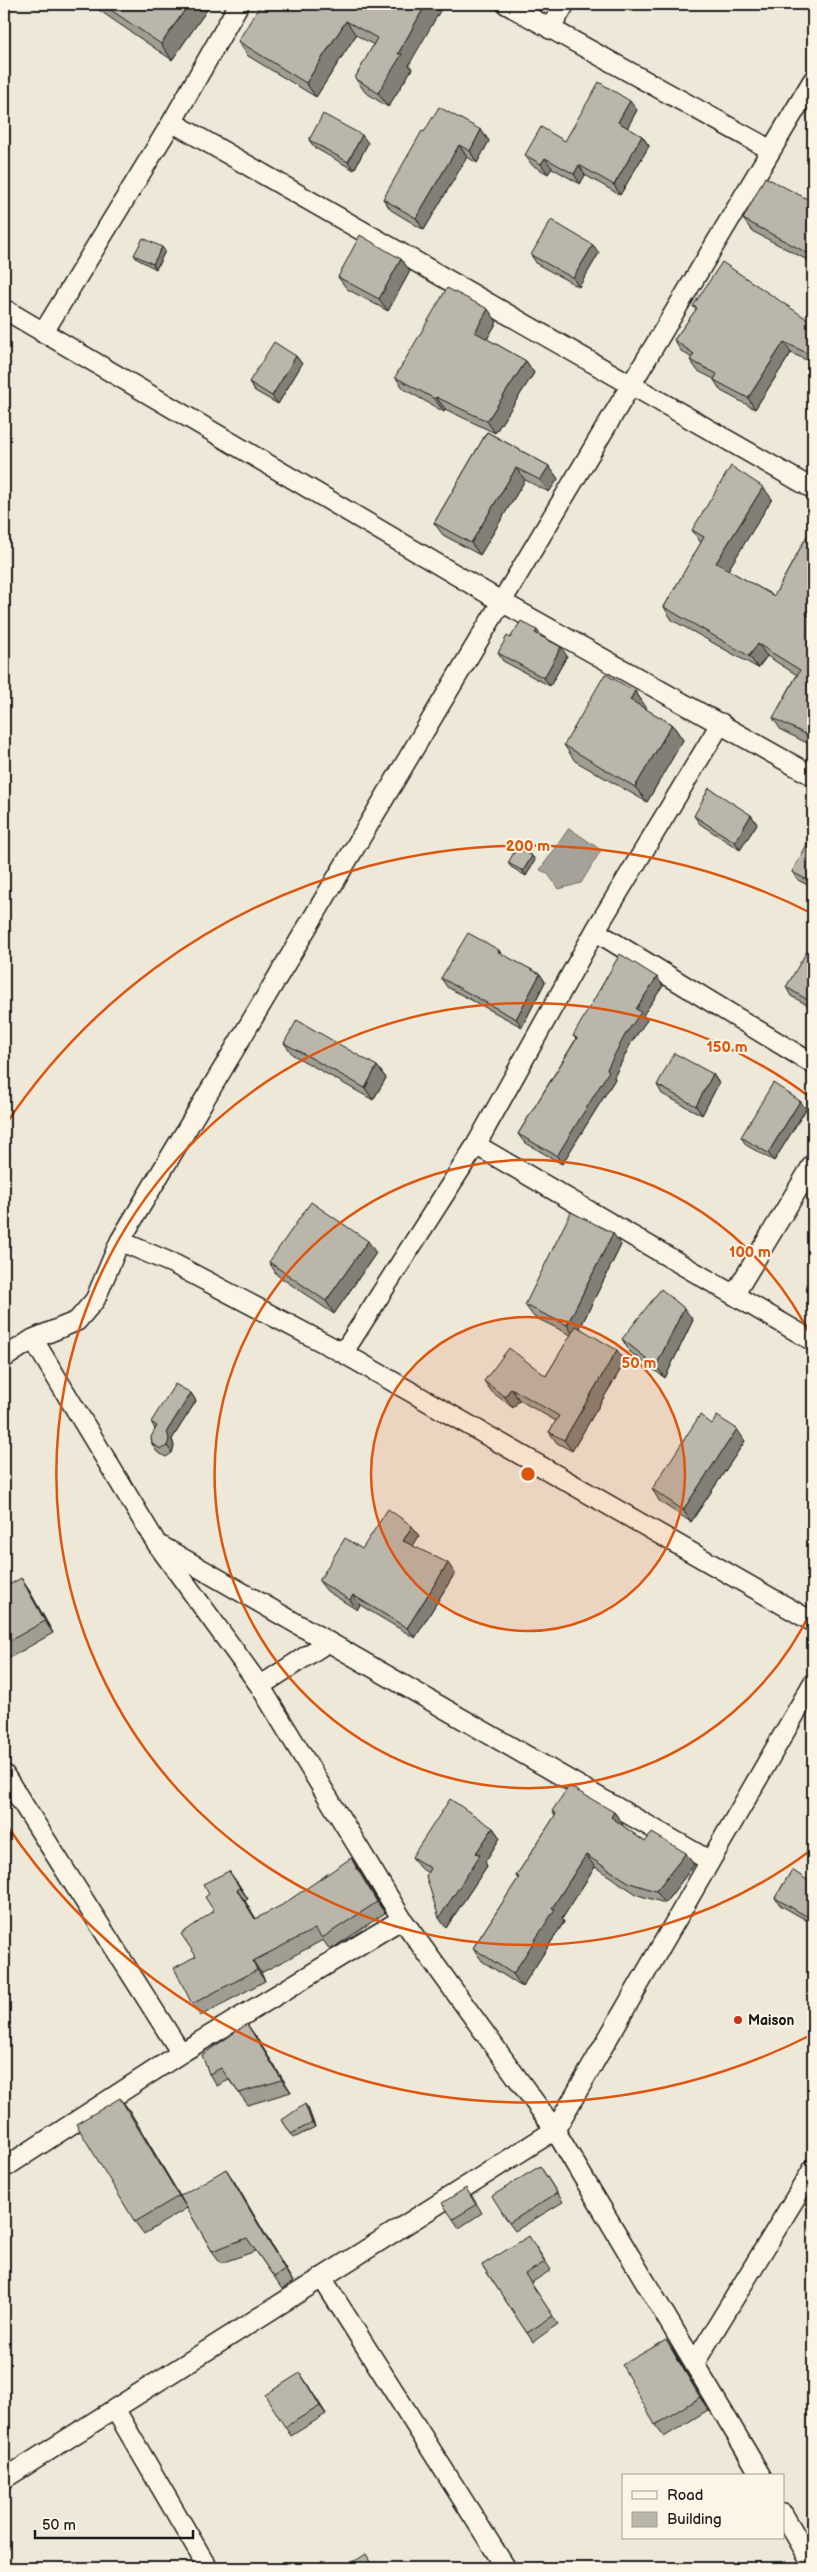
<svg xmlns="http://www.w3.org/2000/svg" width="817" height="2572" font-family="'Balsamiq Sans',sans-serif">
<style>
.water{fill:#a7a299;stroke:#6f6c67}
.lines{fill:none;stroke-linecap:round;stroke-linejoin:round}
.street-casing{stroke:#1c1c1c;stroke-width:22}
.street{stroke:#fcf5e5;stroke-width:19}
.wall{fill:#a09d92;stroke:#1c1c1c}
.shaded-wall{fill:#827f77;stroke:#1c1c1c}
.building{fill:#bab6aa;stroke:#1c1c1c}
.ring{fill:none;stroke:#de560d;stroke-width:2.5}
.poi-dot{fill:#c8321e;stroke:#fcf5e5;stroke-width:2}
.labels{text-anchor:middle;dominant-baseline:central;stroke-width:4;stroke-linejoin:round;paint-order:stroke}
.poi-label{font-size:14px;font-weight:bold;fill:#1c1c1c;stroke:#fcf5e5;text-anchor:start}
.centre{fill:#de560d;stroke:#fcf5e5;stroke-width:2.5}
.ring-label{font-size:15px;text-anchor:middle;font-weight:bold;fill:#de560d;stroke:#fcf5e5;stroke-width:4;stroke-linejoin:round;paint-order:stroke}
</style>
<rect width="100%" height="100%" fill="#eee8d9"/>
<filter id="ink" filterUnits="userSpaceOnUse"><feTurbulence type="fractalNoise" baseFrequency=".02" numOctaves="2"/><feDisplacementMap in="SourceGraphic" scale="10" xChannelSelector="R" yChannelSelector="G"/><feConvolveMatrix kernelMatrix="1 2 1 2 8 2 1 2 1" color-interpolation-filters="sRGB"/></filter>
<g filter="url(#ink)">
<path class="water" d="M569 828 601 850 581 883 559 889 547 873 540 870Z"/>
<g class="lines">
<g class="street-casing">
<path id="street" d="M506 4 771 150
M550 29 565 4
M172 122 813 489
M4 309 502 602 813 776
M43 333 172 122 239 4
M595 931 813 1064
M476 1145 813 1341
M120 1241 174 1264 343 1353 813 1622
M734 1295 813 1164
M33 1339 157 1544 260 1686 402 1919 555 2130 761 2476
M343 1353 476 1145 595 931 721 723
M4 1358 33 1339 77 1321 95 1300 120 1241 813 80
M163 1547 710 1861
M260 1686 328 1642
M4 1774 181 2053
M4 2168 181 2053 402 1919
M322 2278 506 2568
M694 2364 813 2169
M115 2409 208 2568
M4 2479 555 2130 813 1683
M783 2514 813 2565"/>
</g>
<use href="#street" class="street"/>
</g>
<path class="wall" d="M90 4H211L172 60Z
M371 4 412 69 388 107 365 92 355 78 374 45 356 35 316 97 248 56 238 41Z
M637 110 627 128 642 136 649 146 620 195 585 175 580 184 552 168 548 174 532 165 525 155 565 141Z
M481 130 489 141 477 163 467 157 424 230 391 210 383 199 424 132Z
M309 140 368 143 354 170 315 148Z
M813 202V263L752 231 743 219Z
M593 245 599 253 579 287 537 264 531 255Z
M165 251 156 269 137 259 134 255Z
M401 259 410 271 388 311 347 289 338 277Z
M693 306 804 317 813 322V363L791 353 755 409 721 391 714 380V379L698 371 690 360 692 358 681 351 674 340 696 310Z
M497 322 487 339 526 361 534 373 495 433 445 409 444 412 404 389 395 377Z
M296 356 302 364 278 404 255 391 249 382Z
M487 432 549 466 558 479 549 492 525 480 480 555 443 535 434 523Z
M772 499 728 570 774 596 813 525V746L781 730 773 718 797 675 767 656 758 668 672 620 664 607 701 543 692 530Z
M542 637 567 656 550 686 503 661 498 653 510 638Z
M635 691 646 707 645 709 672 724 683 740 647 802 575 761 564 745Z
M751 815 757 824 740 850 700 824 694 816Z
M813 834V888L798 880 792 872Z
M532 856 535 860 526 876 511 867 508 863Z
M499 950 502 955 540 974 545 982 522 1027 447 987 441 978Z
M813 951V1008L791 996 786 987Z
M663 986 643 1015 647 1020 631 1043 614 1077 615 1079 562 1164 524 1142 518 1134 576 1039 573 1036Z
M284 1043 377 1066 386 1078 373 1100 293 1055Z
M719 1083 702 1115 662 1094 657 1085Z
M800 1101 806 1109 774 1161 746 1145 741 1137Z
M621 1245 580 1328 625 1362 572 1451 557 1443 549 1432 556 1421 519 1400 513 1408 492 1392 484 1381 546 1376 571 1335 534 1317 525 1305Z
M376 1253 334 1314 277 1275 269 1262Z
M693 1320 665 1378 630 1352 622 1339Z
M191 1393 196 1401 172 1439 174 1446 172 1453 166 1457 157 1452 152 1444 155 1429 151 1422Z
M745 1441 691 1522 660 1502 652 1489Z
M419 1536 413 1546 455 1573 415 1638 360 1605 357 1610 327 1591 319 1581 362 1549Z
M4 1588 29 1590 53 1633 4 1661Z
M552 1811 614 1812 623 1824 622 1825 645 1842 694 1865 665 1903 638 1895 595 1867 562 1919 564 1922 522 1987 482 1961 473 1948 518 1879 516 1876 555 1816Z
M493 1828 500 1838 485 1862 487 1866 446 1928 428 1873 419 1867 412 1857Z
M359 1869 385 1913 330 1950 323 1940 261 1973 265 1981 200 2016 192 2004 196 1956 214 1911 237 1882 248 1899 245 1901 256 1919Z
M792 1870 813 1924 780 1905 775 1898Z
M247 2024 256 2037 291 2092 248 2105 229 2080 217 2086 209 2074Z
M120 2098 129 2110 187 2208 234 2181 293 2282 282 2289 256 2251 221 2263 212 2251 187 2208 144 2234 135 2222Z
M308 2108 315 2127 294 2138 282 2120Z
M540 2166 563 2202 515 2231 509 2223Z
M472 2196 482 2213 459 2228 453 2219Z
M534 2244 551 2270 531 2283 558 2324 533 2342 482 2265Z
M674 2352 708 2410 664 2437 655 2425Z
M306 2382 326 2414 291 2436 285 2427Z"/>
<path class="shaded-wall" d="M189 4H211L172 60 161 44Z
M426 4H444L409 65 412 69 388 107 378 93 398 54Z
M346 21 356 35 316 97 306 83Z
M630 101 637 110 625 132 618 122Z
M481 130 489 141 477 163 470 151Z
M362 135 368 143 354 170 348 162Z
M642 136 649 146 620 195 614 185Z
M459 145 467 157 424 230 416 218Z
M545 158 552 168 548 174 541 164Z
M579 165 585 175 580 184 574 174Z
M593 245 599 253 579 287 573 278Z
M162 247 165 251 156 269 153 264Z
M401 259 410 271 388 311 379 299Z
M488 309 497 322 484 344 475 332Z
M784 342 791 353 755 409 748 398Z
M296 356 302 364 278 404 272 396Z
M526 361 534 373 495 433 487 421Z
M436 397 445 409 444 412 435 399Z
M549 466 558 479 549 492 540 480Z
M516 468 525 480 480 555 471 543Z
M763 487 772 499 725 575 716 563Z
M813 602V626L806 614Z
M537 630 543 638 535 633Z
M758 644 767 656 758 668 749 656Z
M561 647 567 656 550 686 544 678Z
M635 691 646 707 641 716 630 700Z
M813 719V745L805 734Z
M672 724 683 740 647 802 635 787Z
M751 815 757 824 740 850 735 842Z
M532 856 535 860 526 876 523 871Z
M540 974 545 982 522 1027 516 1019Z
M657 977 663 986 643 1015 647 1020 631 1043 614 1077 615 1079 562 1164 557 1156 607 1069 636 1009Z
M377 1066 386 1078 373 1100 365 1088Z
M713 1074 719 1083 702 1115 696 1106Z
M800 1101 806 1109 774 1161 768 1153Z
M613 1233 621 1245 575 1338 567 1325Z
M368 1241 376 1253 334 1314 326 1301Z
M684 1308 693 1320 665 1378 656 1366Z
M617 1350 625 1362 572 1451 564 1440Z
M511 1388 519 1400 513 1408 505 1397Z
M191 1393 196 1401 172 1439 174 1446 172 1453 167 1446V1431Z
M737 1429 745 1441 691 1522 683 1510Z
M412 1526 419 1536 410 1551 403 1541Z
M448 1563 455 1573 415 1638 407 1628Z
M21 1578 29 1590 53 1633 45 1621Z
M353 1595 360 1605 357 1610 350 1600Z
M614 1812 623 1824 619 1830 611 1817Z
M493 1828 500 1838 485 1862 487 1866 446 1928 439 1918 476 1853Z
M686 1853 694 1865 665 1903 656 1891Z
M586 1855 595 1867 562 1919 564 1922 522 1987 513 1974 552 1908Z
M351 1858 359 1869 385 1913 377 1902Z
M229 1871 237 1882 248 1899 240 1888Z
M237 1890 245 1901 263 1930 255 1919Z
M813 1909V1924L808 1917Z
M253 1961 261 1973 265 1981 257 1970Z
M247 2024 256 2037 291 2092 282 2080Z
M120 2098 129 2110 187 2208 179 2196Z
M305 2104 308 2108 315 2127 312 2123Z
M226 2169 234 2181 293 2282 285 2270Z
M666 2340 674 2352 708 2410 700 2397Z
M300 2373 306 2382 326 2414 320 2406Z"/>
<path class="building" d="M102 4H189L161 44Z
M261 4H371L377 7 378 4H426L398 54H402L378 93 355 78 377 38 346 21 306 83 238 41Z
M599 82 630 101 618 122 642 136 614 185 579 165 574 174 545 158 541 164 525 155 541 127 565 141Z
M439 107 481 130 470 151 459 145 416 218 383 199 422 131 424 132Z
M323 114 362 135 348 162 309 140Z
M765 177 813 202V256L743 219Z
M551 220 593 245 573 278 531 255Z
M360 235 401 259 379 299 338 277Z
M143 238 162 247 153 264 134 255Z
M722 262 804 317 813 322V356L784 342 748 398 714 380 717 374 690 360 694 354 674 340 697 308 693 306Z
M447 288 488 309 475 332 526 361 487 421 436 397 435 399 395 377Z
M274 342 296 356 272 396 249 382Z
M487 432 549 466 540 480 516 468 471 543 434 523Z
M731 466 763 487 716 563 774 596 813 525V602L806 614 811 618 810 621 813 622V719L805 734 773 718 800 670 758 644 749 656 664 607 704 537 692 530Z
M521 621 537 630 535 633 561 647 544 678 498 653 507 636 510 638Z
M605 674 635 691 630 700 672 724 635 787 564 745Z
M709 788 751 815 735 842 694 816Z
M813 834V883L792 872Z
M517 847 532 856 523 871 508 863Z
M468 933 499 950 498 952 540 974 516 1019 441 978Z
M809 948 813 951V1003L786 987Z
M620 954 657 977 636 1009 641 1012 625 1035 607 1069 609 1071 557 1156 518 1134 577 1038 573 1036Z
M297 1020 377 1066 365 1088 284 1043Z
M674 1053 713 1074 696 1106 657 1085Z
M773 1083 800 1101 768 1153 741 1137Z
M311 1202 368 1241 326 1301 269 1262Z
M571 1212 613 1233 567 1325 525 1305Z
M661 1289 684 1308 656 1366 622 1339Z
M576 1326 617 1350 564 1440 549 1432 559 1416 511 1388 505 1397 484 1381 509 1348 546 1376Z
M175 1384 191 1393 167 1431 169 1439 167 1446 161 1449 152 1444 151 1437 157 1426 151 1422Z
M700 1415 712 1424 717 1416 737 1429 683 1510 652 1489Z
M388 1509 412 1526 403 1541 448 1563 407 1628 353 1595 350 1600 319 1581 345 1538 362 1549Z
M21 1578 45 1621 4 1644V1588Z
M569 1786 614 1812 611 1817 645 1842 652 1833 686 1853 656 1891 630 1883 586 1855 552 1908 555 1909 513 1974 473 1948 519 1877 516 1876 556 1814 552 1811Z
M450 1799 493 1828 476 1853 480 1855 439 1918 426 1876 430 1868 412 1857Z
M351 1858 377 1902 322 1938 315 1929 253 1961 257 1970 192 2004 174 1968 196 1956 181 1934 214 1911 205 1897 209 1894 203 1884 229 1871 240 1888 237 1890 255 1919 282 1905Z
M792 1870 813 1884V1909L808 1917 775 1898Z
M247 2024 282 2080 239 2093 221 2068 209 2074 202 2055Z
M120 2098 179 2196 135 2222 76 2124Z
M305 2104 312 2123 291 2134 282 2120Z
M540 2166 557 2193 509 2223 492 2196Z
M226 2169 285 2270 274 2277 247 2238 212 2251 180 2196Z
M466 2188 476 2205 453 2219 442 2203Z
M529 2236 545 2262 525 2274 553 2316 527 2333 482 2265Z
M666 2340 700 2397 655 2425 622 2365Z
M300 2373 320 2406 285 2427 265 2395Z
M366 2554 375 2568H356L352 2563Z"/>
</g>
<circle cx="528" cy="1474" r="157" fill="#de560d" fill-opacity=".12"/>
<g class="ring">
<circle cx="528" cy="1474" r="157"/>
<path d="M813 1607A314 314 0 1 1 813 1341"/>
<path d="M811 1850A471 471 0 1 1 811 1098"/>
<path d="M813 2034A628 628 0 0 1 4 1821M4 1127A628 628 0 0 1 813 914"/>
</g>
<circle class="poi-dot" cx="738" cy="2020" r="5"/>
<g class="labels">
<g class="poi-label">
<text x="748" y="2020">Maison</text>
</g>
</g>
<circle cx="528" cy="1474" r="8" class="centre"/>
<g class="ring-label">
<text x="528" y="851">200 m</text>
<text x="727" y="1052">150 m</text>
<text x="750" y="1257">100 m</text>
<text x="639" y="1368">50 m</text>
</g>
<rect width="817" height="2572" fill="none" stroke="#fcf5e5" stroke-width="20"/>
<rect x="10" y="10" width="797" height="2552" fill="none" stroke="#1c1c1c" stroke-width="2" filter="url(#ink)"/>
<rect x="622" y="2474" width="162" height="65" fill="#fcf5e5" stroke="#a29e95"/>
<rect x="632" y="2491" width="25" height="8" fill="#fcf5e5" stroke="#a29e95"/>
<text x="667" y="2500" font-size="15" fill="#1c1c1c">Road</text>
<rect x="632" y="2512" width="25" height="15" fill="#bab6aa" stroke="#a29e95"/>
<text x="667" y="2524" font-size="15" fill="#1c1c1c">Building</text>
<path d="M35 2530v8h158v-8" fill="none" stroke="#1c1c1c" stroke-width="2.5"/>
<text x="42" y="2530" font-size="15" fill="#1c1c1c" stroke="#fcf5e5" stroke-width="4" paint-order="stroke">50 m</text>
</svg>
